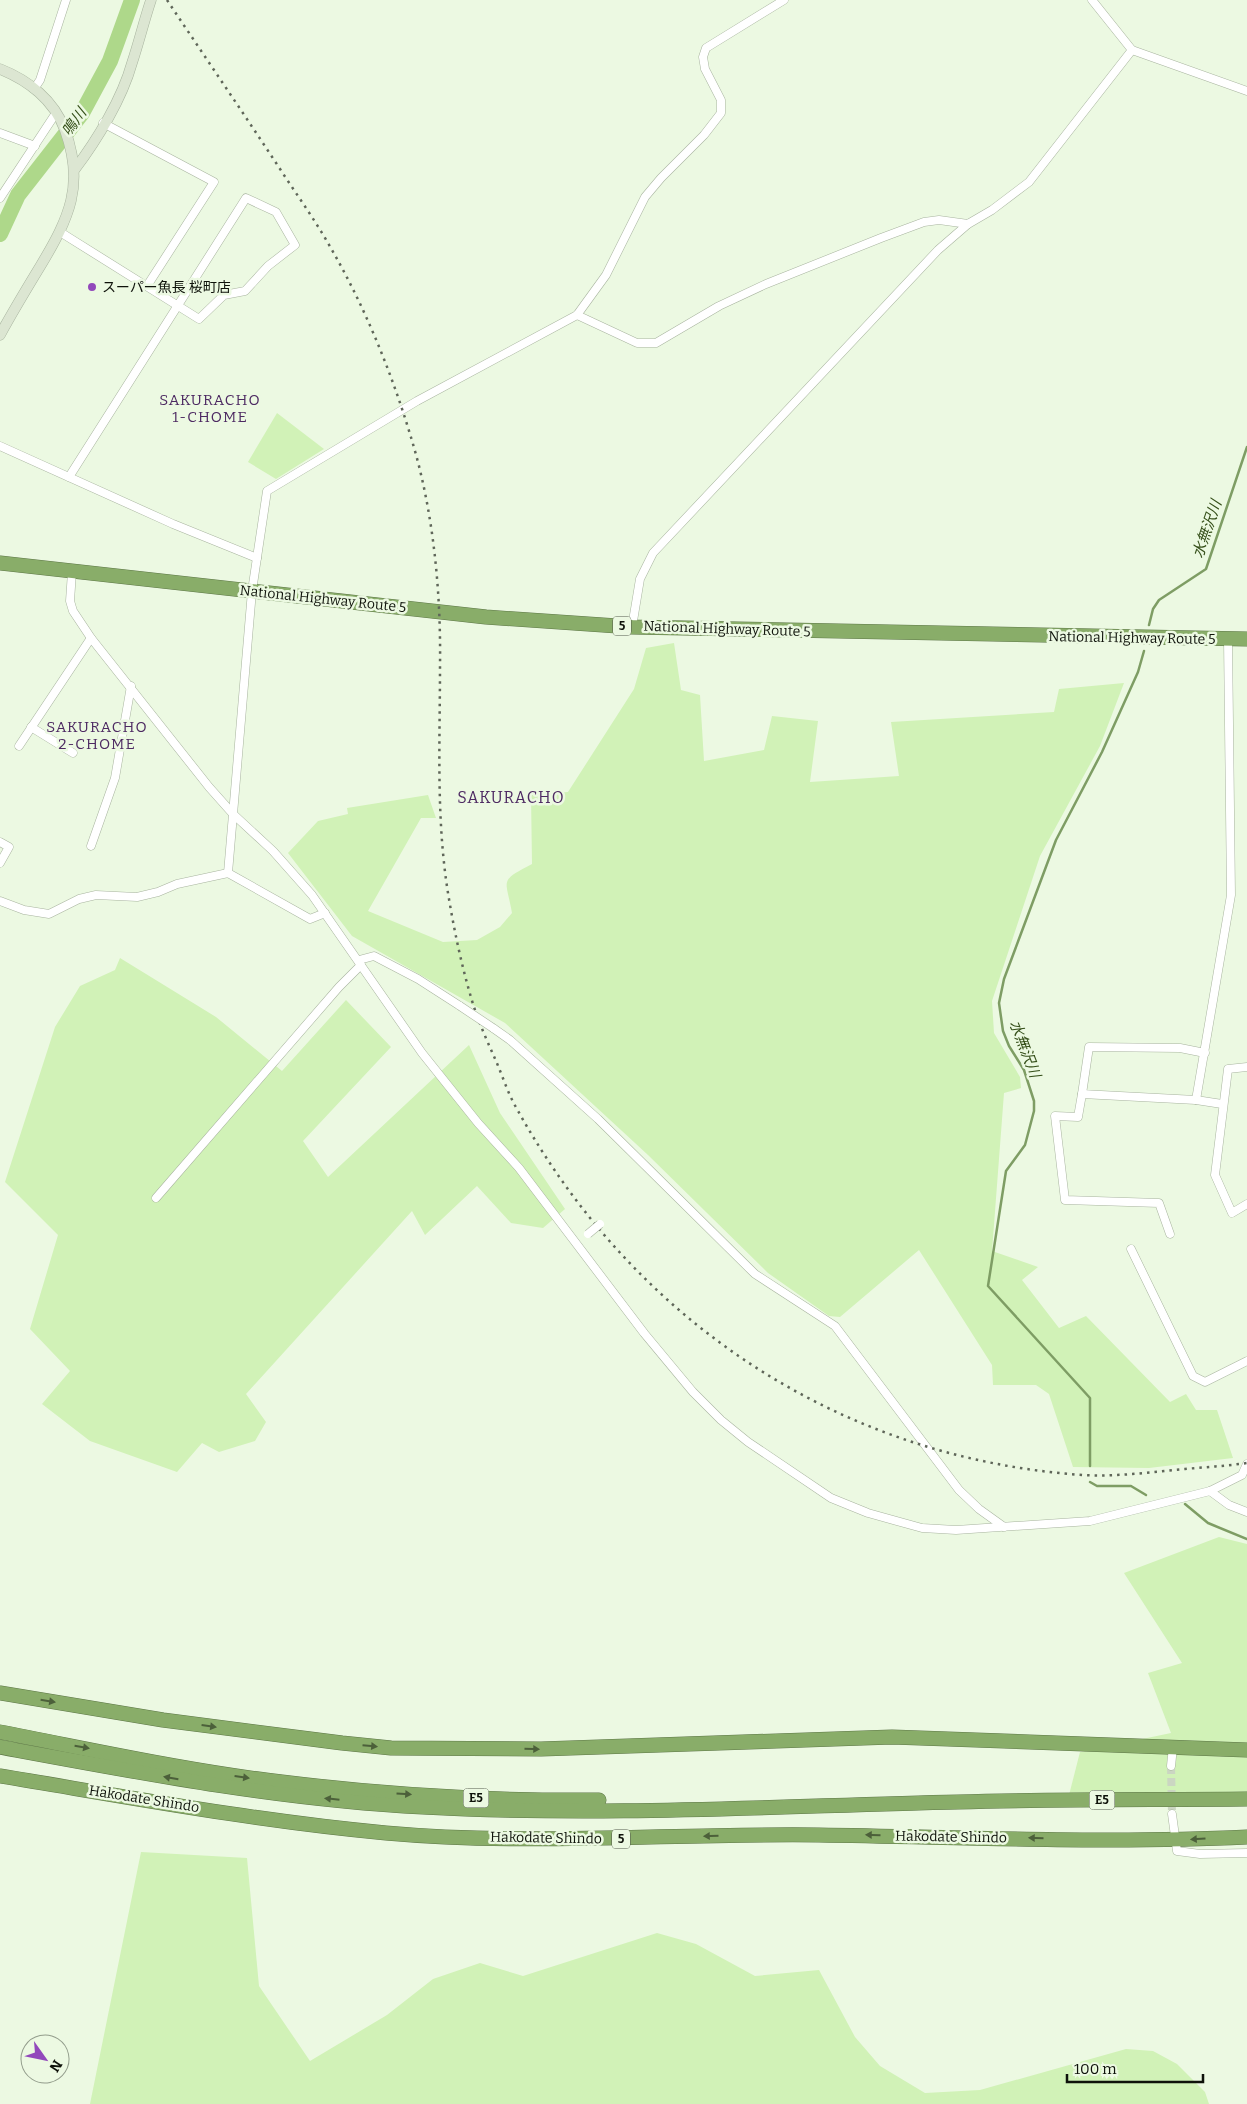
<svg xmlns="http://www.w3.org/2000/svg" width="1247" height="2104" font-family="Bitter,'Noto Sans JP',serif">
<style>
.green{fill:#d1f2b7}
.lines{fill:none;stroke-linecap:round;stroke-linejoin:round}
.stream{stroke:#7e9d64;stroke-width:2.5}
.river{stroke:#aed88a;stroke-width:16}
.street-tunnel{stroke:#cbd6c2;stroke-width:8;stroke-dasharray:8 4;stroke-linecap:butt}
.street-casing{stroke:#a8b49f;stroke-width:9}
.secondary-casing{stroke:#a8b49f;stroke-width:11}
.highway-casing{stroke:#5e7748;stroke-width:15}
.street{stroke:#fff;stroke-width:8}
.secondary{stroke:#dce6d2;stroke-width:10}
.highway{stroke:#89ad69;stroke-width:14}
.rail{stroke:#5f6659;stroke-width:2.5;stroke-dasharray:2.5 5;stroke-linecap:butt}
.street-bridge-casing{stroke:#a8b49f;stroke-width:9;stroke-linecap:butt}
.street-bridge{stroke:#fff;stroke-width:8}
.oneway{fill:#4c603a}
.poi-dot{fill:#9248bb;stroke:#ecf9e2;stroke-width:2}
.labels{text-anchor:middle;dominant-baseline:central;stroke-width:5;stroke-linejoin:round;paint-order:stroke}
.shield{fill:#ecf9e2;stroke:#51574b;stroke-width:1}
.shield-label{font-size:12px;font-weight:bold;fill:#0e120a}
.poi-label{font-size:14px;fill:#0e120a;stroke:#ecf9e2;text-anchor:start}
.street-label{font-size:14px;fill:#0e120a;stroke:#ecf9e2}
.water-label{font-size:15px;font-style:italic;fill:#36501a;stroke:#ecf9e2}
.neighbourhood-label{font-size:15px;letter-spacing:1px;fill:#4d2a62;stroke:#ecf9e2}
.quarter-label{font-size:16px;letter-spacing:1px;fill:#4d2a62;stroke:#ecf9e2}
</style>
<rect width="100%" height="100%" fill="#ecf9e2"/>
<g class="green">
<path d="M277 413 324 449 276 479 248 462Z"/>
<path d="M674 643 681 690 700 695 704 761 764 750 772 716 818 721 810 782 899 776 891 722 1054 712 1059 689 1124 683 1100 746 1040 856 992 1001 994 1033 1020 1077 1021 1088 1004 1093 992 1251 1038 1267 1022 1280 1059 1328 1086 1316 1170 1402 1186 1394 1196 1410H1217L1233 1458 1149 1468 1073 1467 1049 1394 1036 1385H993L992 1365 919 1250 840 1317 829 1316 768 1273 648 1155 505 1023 352 936 288 853 318 821 348 814 347 808 428 795 436 818H421L368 911 443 942 477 940 500 927 512 913C506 878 498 882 532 864L531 795 568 792 634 689 646 648Z"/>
<path d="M120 958 216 1017 282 1071 346 1000 391 1047 303 1141 328 1177 469 1045 500 1113 565 1209 543 1228 511 1223 477 1186 425 1235 412 1211 246 1394 266 1422 255 1441 219 1452 202 1443 177 1472 90 1441 42 1404 70 1371 30 1329 58 1235 5 1182 55 1027 80 986 115 970Z"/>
<path d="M1219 1537 1247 1544V1800L1067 1803 1080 1752 1171 1733 1148 1673 1182 1663 1124 1573Z"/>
<path d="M141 1852 247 1858 259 1986 310 2061 387 2015 433 1979 480 1963 523 1976 657 1933 696 1944 755 1976 819 1970 855 2037 880 2066 925 2093 980 2090 1126 2049 1153 2051 1177 2064 1205 2092 1209 2104H90Z"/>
</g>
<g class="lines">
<g class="stream">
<path d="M1149 625 1153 609 1159 600 1206 569 1247 447"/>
<path d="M1090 1466V1398L988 1286 1006 1171 1025 1145 1034 1111V1101L1024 1070 1009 1046 1003 1031 999 1003 1004 979 1056 840 1102 752 1138 672 1144 651"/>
<path d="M1090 1482 1097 1486H1131L1146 1495"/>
<path d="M1185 1504 1208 1523 1247 1539"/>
</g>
<path class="river" d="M0 234 18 195 82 113 110 61 132 0"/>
<path class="street-tunnel" d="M1171 1766 1172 1814"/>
<g class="street-casing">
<g id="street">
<path d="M1092 0 1132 50 1247 91"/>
<path d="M34 89 40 80 66 0"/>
<path d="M103 123 214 182 147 286"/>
<path d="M0 133 35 146"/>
<path d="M0 198 56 113"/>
<path d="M60 232 199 319 224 295 245 291 268 266 295 245 276 212 246 198 69 477"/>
<path d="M577 315 637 343H656L719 306 766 284 881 238 924 222 939 220 968 224 992 210 1029 182 1132 50"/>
<path d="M0 446 173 524 257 558"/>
<path d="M72 572 70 601 73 611 91 638 209 787 233 814 273 851 312 895 422 1053 478 1123 519 1168 644 1333 693 1392 721 1420 748 1442 831 1498 868 1513 922 1528 956 1530 1090 1521 1210 1491 1242 1475 1247 1464"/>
<path d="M632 627 640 579 653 553 938 250 968 224"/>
<path d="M31 727 73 753"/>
<path d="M19 746 91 638"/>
<path d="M0 842 9 847 0 863"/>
<path d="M91 846 115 778 131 686"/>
<path d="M228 873 252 591 267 491 417 401 577 315 606 275 645 197 661 178 704 135 721 113V100L705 69 703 57 706 48 784 0"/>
<path d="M0 901 24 910 49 914 79 899 96 895 137 897 158 892 177 884 228 873 310 919 325 913"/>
<path d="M359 960 374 956 418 979 460 1006"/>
<path d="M493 1028 510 1040 598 1119 755 1274 835 1326 959 1490 979 1509 1004 1527"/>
<path d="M1205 1053 1180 1048 1089 1047 1082 1094 1196 1100 1222 1104"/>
<path d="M1247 1067 1228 1069 1215 1175 1232 1213 1247 1204"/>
<path d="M1082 1094 1078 1117 1055 1116 1065 1200 1159 1203 1170 1234"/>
<path d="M1196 1100 1231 895 1228 639"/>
<path d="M156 1198 339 987 361 965"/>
<path d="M1131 1249 1193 1376 1205 1382 1247 1361"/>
<path d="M1210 1491 1229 1505 1247 1512"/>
<path d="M1171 1766 1173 1747"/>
<path d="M1172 1814 1177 1851 1200 1854 1247 1853"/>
</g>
</g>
<g class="secondary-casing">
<g id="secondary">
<path d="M0 69C28 80 54 100 65 130 85 185 69 218 41 265 27 288 13 311 0 335"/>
<path d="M75 169C97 140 122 99 132 63 139 42 144 21 151 0"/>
</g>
</g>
<g class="highway-casing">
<g id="highway">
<path d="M0 563 486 617 632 627 1247 639"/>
<path d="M0 1693 163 1720 342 1743 391 1748 541 1749 892 1737 1247 1750"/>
<path d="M0 1732C94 1750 188 1771 282 1782 387 1795 493 1801 599 1800"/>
<path d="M0 1747C140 1773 281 1800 423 1807 601 1817 780 1806 958 1802 1054 1799 1151 1800 1247 1799"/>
<path d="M0 1776C128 1797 256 1821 386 1833 530 1846 675 1833 819 1835 961 1837 1106 1844 1247 1837"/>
</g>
</g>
<use href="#street" class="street"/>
<use href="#secondary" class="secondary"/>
<use href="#highway" class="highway"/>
<path class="rail" d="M167 0C205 57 244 114 282 172 299 198 317 223 332 250 368 313 395 381 415 451 434 519 441 595 440 666 440 742 436 818 448 893 454 930 462 968 473 1004 479 1023 488 1043 496 1061 503 1077 508 1094 517 1109 634 1321 839 1458 1082 1475 1117 1477 1151 1472 1185 1469 1206 1467 1226 1466 1247 1463"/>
<g class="street-bridge-casing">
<g id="street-bridge">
<path d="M460 1006 493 1028"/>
<path d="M588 1234 600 1224"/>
</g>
</g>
<use href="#street-bridge" class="street-bridge"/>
</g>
<defs><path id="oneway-solid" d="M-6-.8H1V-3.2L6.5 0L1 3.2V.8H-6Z" transform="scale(1.25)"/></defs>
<g class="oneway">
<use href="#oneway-solid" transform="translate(48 1701) rotate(9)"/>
<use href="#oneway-solid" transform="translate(209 1726) rotate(8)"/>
<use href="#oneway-solid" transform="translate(370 1746) rotate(5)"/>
<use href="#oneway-solid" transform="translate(82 1747) rotate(10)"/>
<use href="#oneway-solid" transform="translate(532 1749) rotate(1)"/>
<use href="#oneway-solid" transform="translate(242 1777) rotate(8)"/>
<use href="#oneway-solid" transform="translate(171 1778) rotate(-170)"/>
<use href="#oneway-solid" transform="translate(404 1794) rotate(4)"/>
<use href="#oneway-solid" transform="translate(332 1799) rotate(-174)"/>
<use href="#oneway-solid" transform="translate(873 1835) rotate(-179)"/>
<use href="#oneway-solid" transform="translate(711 1836) rotate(178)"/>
<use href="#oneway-solid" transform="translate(1036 1838) rotate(-179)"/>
<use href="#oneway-solid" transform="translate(1198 1839) rotate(177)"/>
</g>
<circle class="poi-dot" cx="92" cy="287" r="5"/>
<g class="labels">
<g class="shield">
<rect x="613" y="616.5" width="18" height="19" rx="4"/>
<rect x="463.5" y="1788.5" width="25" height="19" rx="4"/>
<rect x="1089.5" y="1790.5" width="25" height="19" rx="4"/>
<rect x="612" y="1829.5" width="18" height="19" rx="4"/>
</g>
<g class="shield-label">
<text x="622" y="626">5</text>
<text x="476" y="1798">E5</text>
<text x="1102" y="1800">E5</text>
<text x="621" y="1839">5</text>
</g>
<g class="poi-label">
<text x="102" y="287">スーパー魚長 桜町店</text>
</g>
<g class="street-label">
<text transform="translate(323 599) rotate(6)">National Highway Route 5</text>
<text transform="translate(727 629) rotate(2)">National Highway Route 5</text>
<text transform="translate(1132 638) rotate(1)">National Highway Route 5</text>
<text transform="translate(144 1799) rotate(9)">Hakodate Shindo</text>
<text transform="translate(951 1837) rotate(1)">Hakodate Shindo</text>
<text transform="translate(546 1838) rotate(1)">Hakodate Shindo</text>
</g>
<g class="water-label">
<text transform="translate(74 122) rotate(-54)">鳴川</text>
<text transform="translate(1207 529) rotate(-71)">水無沢川</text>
<text transform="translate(1025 1049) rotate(69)">水無沢川</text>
</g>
<g class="neighbourhood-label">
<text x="210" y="400">SAKURACHO<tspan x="210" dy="17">1-CHOME</tspan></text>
<text x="97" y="727">SAKURACHO<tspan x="97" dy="17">2-CHOME</tspan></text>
</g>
<g class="quarter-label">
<text x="511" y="797">SAKURACHO</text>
</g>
</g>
<g transform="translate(45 2059) rotate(123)"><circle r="24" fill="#ecf9e2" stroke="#939d8c"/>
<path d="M0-4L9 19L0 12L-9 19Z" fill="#9248bb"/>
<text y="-8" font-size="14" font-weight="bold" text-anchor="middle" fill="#0e120a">N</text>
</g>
<path d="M1067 2074v8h136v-8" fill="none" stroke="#0e120a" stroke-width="2.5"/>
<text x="1074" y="2074" font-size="15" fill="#0e120a" stroke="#ecf9e2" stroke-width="4" paint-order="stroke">100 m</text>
</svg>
